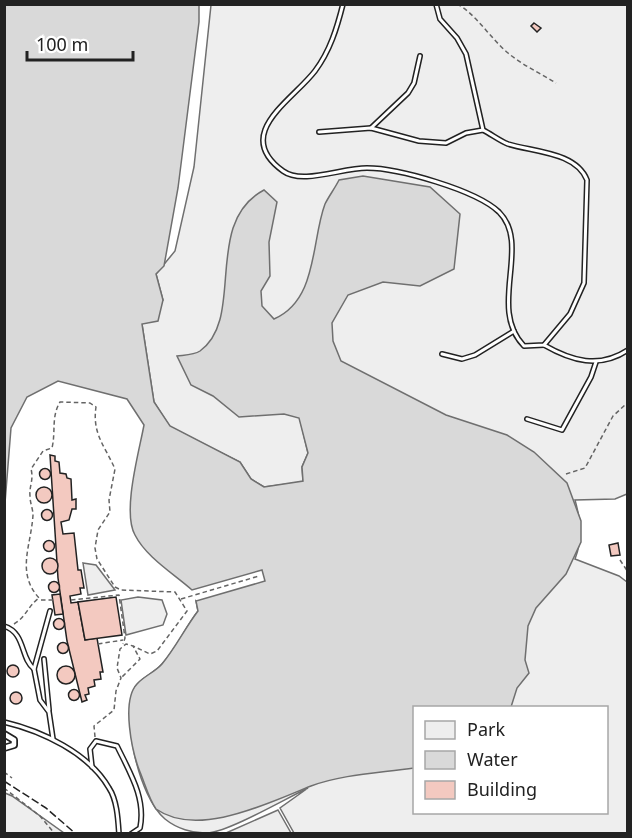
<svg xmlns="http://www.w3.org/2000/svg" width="632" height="838" font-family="'Noto Sans',sans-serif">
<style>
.green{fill:#eee;stroke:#6f6f6f;stroke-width:1.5}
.parking{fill:#ededed;stroke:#6f6f6f;stroke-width:1.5}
.water{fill:#d9d9d9;stroke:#6f6f6f;stroke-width:1.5}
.building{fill:#f3c9c0;stroke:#222;stroke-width:1.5}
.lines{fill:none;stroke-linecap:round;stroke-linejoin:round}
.service-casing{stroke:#222;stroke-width:6}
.pedestrian-casing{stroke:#222;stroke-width:8}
.path{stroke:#646464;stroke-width:1.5;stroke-dasharray:4.5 3;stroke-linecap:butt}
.service{stroke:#fff;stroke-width:3}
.pedestrian{stroke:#fff;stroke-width:4.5}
.fence{stroke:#222;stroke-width:1.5;stroke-dasharray:8 3;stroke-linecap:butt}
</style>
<rect width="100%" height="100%" fill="#fff"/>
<g class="green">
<path d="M211 5H627V494L615 499 575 500C581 522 583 538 575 559L619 576 627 582V833H294L280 808 308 788C285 799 230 831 208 833 193 834 176 828 165 819 139 797 121 719 135 687 139 679 152 674 159 667 175 652 184 629 198 611L196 601 414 751V812H606V708L495 707 300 419 308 453 302 467 303 482 264 487 251 479 240 462 170 427 154 402 142 324 163 300 156 274 175 251 194 167Z"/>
<path d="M83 563 96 565 115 590 88 595Z"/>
<path d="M138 597 162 600 167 614 163 625 126 635 121 600Z"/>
<path d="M5 793 12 796 64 833H5Z"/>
</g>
<path class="parking" d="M278 810 291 833H226Z"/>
<path class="water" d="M5 4 199 5V22L178 188 164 266 156 274 163 300 158 321 142 324 154 402 170 426 240 462 251 479 264 487 303 481 302 467 308 453 299 418 284 414 239 417 213 396 191 385 177 356C184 355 194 355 200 351 246 318 202 223 264 190L277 202 269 242 270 276 261 291 262 306 274 319C318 300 311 241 325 204 329 196 335 188 339 180L363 176 430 187 460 214 454 269 420 286 383 282 348 295 332 323 333 341 341 361 446 415 507 435 534 452 567 483 581 521V542L566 574 536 608 528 626 525 660 529 673 517 688 511 707 414 708V768C381 773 343 774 311 786 266 804 197 838 156 809 149 799 145 784 140 772 132 752 121 701 137 684 144 676 155 672 162 664 176 647 185 628 198 611L196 601 265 581 262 570 192 590C174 574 146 557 135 535 122 512 139 452 144 425L127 399 58 381 27 397 11 428 5 503Z"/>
<g class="building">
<path d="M534 23 541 28 537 32 531 26Z"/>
<path d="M50 455 55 456V461L59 462 60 473 66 474 67 478 71 479 72 500 76 499V509H72L69 520 61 522 63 534 74 533 78 570H81L84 588H80L81 594 70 596 71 603 78 602 85 640 97 638 103 672H100L101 679 94 680 95 686 88 688 89 694 85 695 87 700 82 702 67 641 58 578Z"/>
<circle cx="45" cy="474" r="5.5"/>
<circle cx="44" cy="495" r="8"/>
<circle cx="47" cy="515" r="5.5"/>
<circle cx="49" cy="546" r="5.5"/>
<path d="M618 543 620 555 611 556 609 545Z"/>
<circle cx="50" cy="566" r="8"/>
<circle cx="54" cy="587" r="5.5"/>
<path d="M60 594 63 614 55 615 52 595Z"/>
<path d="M116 597 122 635 85 640 78 602Z"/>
<circle cx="59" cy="624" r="5.5"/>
<circle cx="63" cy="648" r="5.5"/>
<circle cx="13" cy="671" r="6"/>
<circle cx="66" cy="675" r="9"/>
<circle cx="74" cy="695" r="5.5"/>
<circle cx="16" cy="698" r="6"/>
</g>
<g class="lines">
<g class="service-casing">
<g id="service">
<path d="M343 4C337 28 330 51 315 71 292 101 232 134 283 171 302 185 341 168 367 168 398 168 476 190 499 212 532 245 487 308 524 346L544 345 570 314 584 283 587 180C576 152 534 152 508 144 500 141 491 134 483 130L466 54 457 38 440 19 436 4"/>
<path d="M371 128 408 93 414 83 420 56"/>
<path d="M319 132 371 128 419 141 446 143 466 133 483 130"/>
<path d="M544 345C572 361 599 369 628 350"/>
<path d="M442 354 462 359 475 355 514 331"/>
<path d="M527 419 562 430 591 377 596 362"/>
<path d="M50 611 34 669 40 700 49 712 53 739"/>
<path d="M4 626C26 633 20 658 34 669"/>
<path d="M44 659 49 710"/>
<path d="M4 722C42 731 89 753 109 788 117 800 118 819 119 834"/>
<path d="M92 767 90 749 96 741 117 746C130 773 146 798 140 828L131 834"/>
</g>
</g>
<g class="pedestrian-casing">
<path id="pedestrian" d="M4 734 14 740V745L4 748"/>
</g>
<g class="path">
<path d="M457 4C474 12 491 39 508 53 522 65 540 73 556 83"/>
<path d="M566 474 585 468 613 416 625 405"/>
<path d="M620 560 628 572"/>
<path d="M181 599 259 576"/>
<path d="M53 600H41C15 574 31 547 33 515 33 509 30 503 30 496 29 486 34 480 31 469L43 451 52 448C56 431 51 417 60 402L90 403 96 407C92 434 105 446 115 469L109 500 110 512 98 530 95 548 97 559 115 587 121 590 175 592 187 611 157 651 150 654 133 646"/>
<path d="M71 600 119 595 125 638 123 644"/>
<path d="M14 624C26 617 28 606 39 598"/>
<path d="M98 644 123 640"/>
<path d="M95 737 94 726 114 710 116 691 121 678 117 668 120 649 126 644 133 646 140 659 121 678"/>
<path d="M4 772 12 778"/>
<path d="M4 788 40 816 55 834"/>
</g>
<use href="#service" class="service"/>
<use href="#pedestrian" class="pedestrian"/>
<path class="fence" d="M4 781 46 808 76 834"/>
</g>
<rect width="632" height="838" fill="none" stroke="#222222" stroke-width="12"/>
<rect x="413" y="706" width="195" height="108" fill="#ffffff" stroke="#a7a7a7" stroke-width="1.5"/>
<rect x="425" y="721" width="30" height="18" fill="#eeeeee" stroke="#a7a7a7" stroke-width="1.5"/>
<text x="467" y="736" font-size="18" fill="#222222">Park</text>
<rect x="425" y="751" width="30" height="18" fill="#d9d9d9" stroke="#a7a7a7" stroke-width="1.5"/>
<text x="467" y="766" font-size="18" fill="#222222">Water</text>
<rect x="425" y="781" width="30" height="18" fill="#f3c9c0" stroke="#a7a7a7" stroke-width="1.5"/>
<text x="467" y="796" font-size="18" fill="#222222">Building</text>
<path d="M27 51v9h106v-9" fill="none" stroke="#222222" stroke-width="3"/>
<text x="36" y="51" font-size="18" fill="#222222" stroke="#ffffff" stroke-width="4.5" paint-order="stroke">100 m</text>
</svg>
